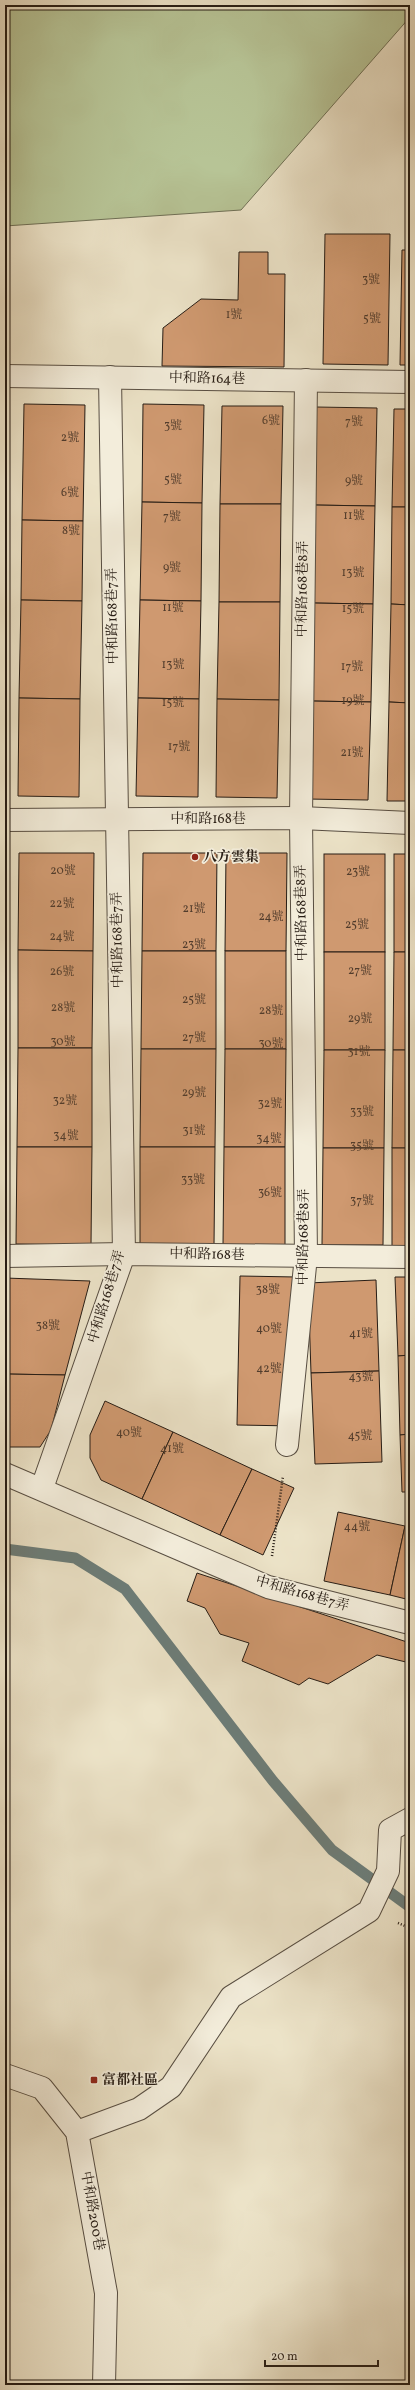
<svg xmlns="http://www.w3.org/2000/svg" width="415" height="2390" font-family="Vollkorn,'Noto Serif TC',serif">
<style>
.green{fill:#b7c496;stroke:#6f7056}
.lines{fill:none;stroke-linecap:round;stroke-linejoin:round}
.stream{stroke:#6c7d79;stroke-width:11}
.building{fill:#cf9970;stroke:#271d15}
.minor-casing{stroke:#584e42;stroke-width:24}
.path{stroke:#271d15;stroke-width:2.5;stroke-dasharray:1 2;stroke-linecap:butt}
.minor{stroke:#f3eddb;stroke-width:22}
.poi-dot{fill:#8f2418;stroke:#f3eddb;stroke-width:1.5}
.labels{text-anchor:middle;dominant-baseline:central;stroke-width:3.5;stroke-linejoin:round;paint-order:stroke}
.number-label{font-size:12px;fill:#513c2c}
.street-label{font-size:14px;fill:#271d15;stroke:#f3eddb}
.poi-label{font-size:14px;font-weight:bold;fill:#271d15;stroke:#f3eddb;text-anchor:start}
</style>
<rect width="100%" height="100%" fill="#ece3c8"/>
<filter id="stains"><feTurbulence type="fractalNoise" baseFrequency=".005" numOctaves="4"/><feColorMatrix values="0 0 0 0 .2 0 0 0 0 .09 0 0 0 0 .02 0 0 0 .5 -.17"/></filter>
<radialGradient id="worn" r=".72"><stop offset=".6" stop-color="#630" stop-opacity="0"/><stop offset="1" stop-color="#630" stop-opacity=".3"/></radialGradient>
<path class="green" d="M5 5H410V17L241 210 5 226Z"/>
<g class="lines">
<path class="stream" d="M5 1549 75 1558 125 1589 273 1781 332 1850 410 1907"/>
</g>
<g class="building">
<path d="M325 234H390L388 365 323 364Z"/>
<path d="M402 250H410V365H400Z"/>
<path d="M239 252H268V274H285L284 367 162 366 163 328 201 299 238 300Z"/>
<path d="M24 404 85 405 83 521 22 520Z"/>
<path d="M143 404 204 405 202 503 142 502Z"/>
<path d="M222 406H283L281 504H220Z"/>
<path d="M316 407 377 408 375 506 313 505Z"/>
<path d="M394 409H410V507H392Z"/>
<path d="M142 502 202 503 201 601 140 600Z"/>
<path d="M220 504H281L280 602H219Z"/>
<path d="M313 505 375 506 373 604 312 603Z"/>
<path d="M392 507H410V605L391 604Z"/>
<path d="M22 520 83 521 82 601 21 600Z"/>
<path d="M21 600 82 601 80 699 19 698Z"/>
<path d="M140 600 201 601 199 699 138 698Z"/>
<path d="M219 602H280L279 700 217 699Z"/>
<path d="M312 603 373 604 371 702 310 701Z"/>
<path d="M391 604 410 605V703L389 702Z"/>
<path d="M19 698 80 699 79 797 18 796Z"/>
<path d="M138 698 199 699 198 797 136 796Z"/>
<path d="M217 699 279 700 277 798 216 797Z"/>
<path d="M310 701 371 702 368 800 307 799Z"/>
<path d="M389 702 410 703V801H387Z"/>
<path d="M19 853H94L93 951 18 950Z"/>
<path d="M143 853H217L216 951H142Z"/>
<path d="M226 853H287L286 951H225Z"/>
<rect x="324" y="854" width="61" height="98"/>
<rect x="394" y="854" width="16" height="98"/>
<path d="M18 950 93 951 92 1048H18Z"/>
<path d="M142 951H216V1049H141Z"/>
<rect x="225" y="951" width="61" height="98"/>
<rect x="324" y="952" width="61" height="98"/>
<path d="M394 952H410V1050H393Z"/>
<path d="M18 1048H92V1147H17Z"/>
<path d="M141 1049H216L215 1147H140Z"/>
<path d="M225 1049H286L285 1147H224Z"/>
<path d="M324 1050H385L384 1148H323Z"/>
<path d="M393 1050H410V1148H392Z"/>
<path d="M17 1147H92L91 1245 16 1244Z"/>
<path d="M140 1147H215L214 1245H140Z"/>
<path d="M224 1147H285V1245H223Z"/>
<path d="M323 1148H384L383 1245H322Z"/>
<rect x="392" y="1148" width="18" height="98"/>
<path d="M240 1276 296 1277 294 1426 237 1425Z"/>
<path d="M395 1277H410V1355L398 1356Z"/>
<path d="M5 1278 90 1281 65 1375 5 1374Z"/>
<path d="M376 1280 379 1371 311 1373 308 1283Z"/>
<path d="M410 1355V1434L400 1435 398 1356Z"/>
<path d="M379 1371 382 1462 315 1464 311 1373Z"/>
<path d="M5 1374 65 1375 51 1430 40 1447H5Z"/>
<path d="M105 1401 173 1432 142 1499 101 1480 90 1458V1435Z"/>
<path d="M173 1432 252 1469 220 1535 142 1499Z"/>
<path d="M410 1434V1492H402L400 1435Z"/>
<path d="M252 1469 294 1488 263 1555 220 1535Z"/>
<path d="M338 1512 405 1526 390 1595 324 1581Z"/>
<path d="M405 1526 410 1527V1600L390 1595Z"/>
<path d="M197 1573 410 1643V1663L377 1655 328 1684 309 1678 299 1685 242 1661 249 1643 220 1634 205 1608 187 1601Z"/>
</g>
<g class="lines">
<g class="minor-casing">
<g id="minor">
<path d="M5 376 410 382"/>
<path d="M5 820 301 818 410 823"/>
<path d="M5 1256 124 1254 410 1257"/>
<path d="M287 1445 306 1256 301 818 306 380"/>
<path d="M5 1474 268 1587 410 1623"/>
<path d="M42 1488 124 1254 110 377"/>
<path d="M5 2075 42 2088 77 2132 106 2293 104 2385"/>
<path d="M77 2132 139 2109 171 2087 231 1997 369 1911 388 1871 390 1830 410 1819"/>
</g>
</g>
<g class="path">
<path d="M272 1556 283 1476"/>
<path d="M398 1923 410 1928"/>
</g>
<use href="#minor" class="minor"/>
</g>
<g class="poi-dot">
<circle cx="195" cy="857" r="4"/>
<rect x="90" y="2076" width="8" height="8" rx="2"/>
</g>
<g class="labels">
<g class="number-label">
<text x="371" y="280">3號</text>
<text x="234" y="315">1號</text>
<text x="372" y="319">5號</text>
<text x="271" y="421">6號</text>
<text x="354" y="422">7號</text>
<text x="173" y="426">3號</text>
<text x="70" y="438">2號</text>
<text x="173" y="480">5號</text>
<text x="354" y="481">9號</text>
<text x="70" y="493">6號</text>
<text x="354" y="516">11號</text>
<text x="172" y="517">7號</text>
<text x="71" y="531">8號</text>
<text x="172" y="568">9號</text>
<text x="353" y="573">13號</text>
<text x="173" y="608">11號</text>
<text x="353" y="609">15號</text>
<text x="173" y="665">13號</text>
<text x="352" y="667">17號</text>
<text x="353" y="701">19號</text>
<text x="173" y="703">15號</text>
<text x="179" y="747">17號</text>
<text x="352" y="753">21號</text>
<text x="63" y="871">20號</text>
<text x="358" y="872">23號</text>
<text x="62" y="904">22號</text>
<text x="194" y="909">21號</text>
<text x="271" y="917">24號</text>
<text x="357" y="925">25號</text>
<text x="62" y="937">24號</text>
<text x="194" y="945">23號</text>
<text x="360" y="971">27號</text>
<text x="62" y="972">26號</text>
<text x="194" y="1000">25號</text>
<text x="63" y="1008">28號</text>
<text x="271" y="1011">28號</text>
<text x="360" y="1019">29號</text>
<text x="194" y="1038">27號</text>
<text x="63" y="1042">30號</text>
<text x="271" y="1044">30號</text>
<text x="359" y="1052">31號</text>
<text x="194" y="1093">29號</text>
<text x="65" y="1101">32號</text>
<text x="270" y="1104">32號</text>
<text x="362" y="1112">33號</text>
<text x="194" y="1131">31號</text>
<text x="66" y="1136">34號</text>
<text x="269" y="1139">34號</text>
<text x="362" y="1146">35號</text>
<text x="193" y="1180">33號</text>
<text x="270" y="1193">36號</text>
<text x="362" y="1201">37號</text>
<text x="268" y="1290">38號</text>
<text x="48" y="1326">38號</text>
<text x="269" y="1329">40號</text>
<text x="361" y="1334">41號</text>
<text x="269" y="1369">42號</text>
<text x="361" y="1377">43號</text>
<text x="129" y="1433">40號</text>
<text x="360" y="1436">45號</text>
<text x="172" y="1449">41號</text>
<text x="357" y="1527">44號</text>
</g>
<g class="street-label">
<text transform="translate(207 379) rotate(1)">中和路164巷</text>
<text transform="translate(303 589) rotate(-89)">中和路168巷8弄</text>
<text transform="translate(113 616) rotate(-91)">中和路168巷7弄</text>
<text x="208" y="819">中和路168巷</text>
<text transform="translate(302 913) rotate(-91)">中和路168巷8弄</text>
<text transform="translate(118 940) rotate(-91)">中和路168巷7弄</text>
<text transform="translate(304 1237) rotate(-89)">中和路168巷8弄</text>
<text transform="translate(207 1255) rotate(1)">中和路168巷</text>
<text transform="translate(107 1297) rotate(-73)">中和路168巷7弄</text>
<text transform="translate(302 1594) rotate(16)">中和路168巷7弄</text>
<text transform="translate(92 2211) rotate(80)">中和路200巷</text>
</g>
<g class="poi-label">
<text x="203" y="857">八方雲集</text>
<text x="102" y="2080">富都社區</text>
</g>
</g>
<rect width="415" height="2390" fill="none" stroke="#ece3c8" stroke-width="20"/>
<rect x="6" y="6" width="403" height="2378" fill="none" stroke="#271d15" stroke-width="2"/>
<rect x="10" y="10" width="395" height="2370" fill="none" stroke="#271d15"/>
<path d="M265 2360v6h113v-6" fill="none" stroke="#271d15" stroke-width="2"/>
<text x="271" y="2360" font-size="12" fill="#271d15" stroke="#f3eddb" stroke-width="3" paint-order="stroke">20 m</text>
<rect width="100%" height="100%" filter="url(#stains)"/>
<rect width="100%" height="100%" fill="url(#worn)"/>
</svg>
